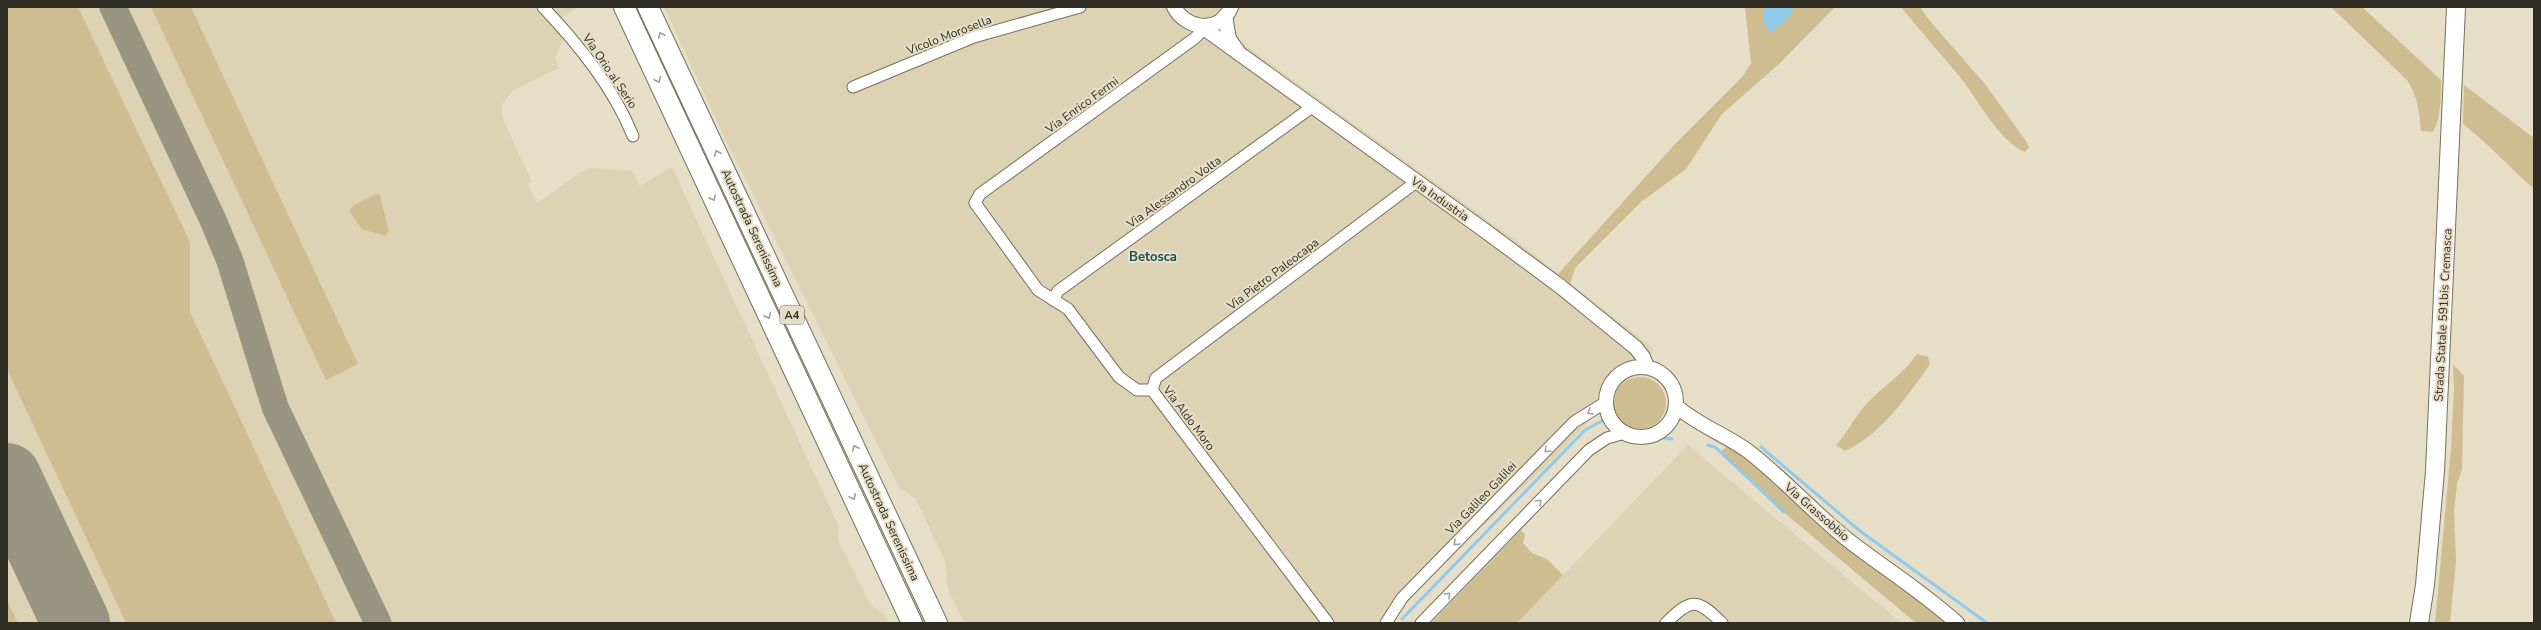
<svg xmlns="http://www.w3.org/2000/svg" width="2541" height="630" font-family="'Nunito Sans',sans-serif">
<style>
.built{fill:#ded2b4}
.green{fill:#cebd91}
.water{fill:#91cbeb}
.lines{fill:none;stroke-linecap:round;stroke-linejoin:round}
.stream{stroke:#91cbeb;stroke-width:3}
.taxiway{stroke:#9a9483;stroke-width:27}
.runway{stroke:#9a9483;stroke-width:68}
.minor-casing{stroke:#766f5a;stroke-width:13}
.tertiary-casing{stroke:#766f5a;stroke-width:16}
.trunk-casing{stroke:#766f5a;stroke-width:20}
.motorway-casing{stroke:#766f5a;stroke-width:22}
.minor{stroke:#fff;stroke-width:11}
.tertiary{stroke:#fff;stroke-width:14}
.trunk{stroke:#fff;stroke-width:18}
.motorway{stroke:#fff;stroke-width:20}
.oneway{stroke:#a1a09c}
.labels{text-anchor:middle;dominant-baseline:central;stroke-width:4;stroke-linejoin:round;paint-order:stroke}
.shield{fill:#e7dec7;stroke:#666154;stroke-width:1}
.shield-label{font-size:11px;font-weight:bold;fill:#2f2c23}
.street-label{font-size:12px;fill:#2f2c23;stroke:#e7dec7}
.neighbourhood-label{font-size:13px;font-weight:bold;fill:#124f56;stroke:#e7dec7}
</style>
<rect width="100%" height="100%" fill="#e7dec7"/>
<g class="built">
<path d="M7 7H578L552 25 563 39 555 58 559 68 512 91 502 105V117L532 182 528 184 537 203 579 173 592 168 632 171 640 186 672 167 838 525 839 542 871 606 886 616 889 623H7Z"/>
<path d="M664 7H1240L1234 22 1239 41 1518 242 1654 349 1643 364 1556 456 1381 623H964L948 589 945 561 916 499 899 487 722 132Z"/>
<path d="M1688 445 1901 623H1517Z"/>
</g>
<g class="green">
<path d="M7 7H78L190 242V312L336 623H126L7 369Z"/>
<path d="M151 7H191L358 364 326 380Z"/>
<path d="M1745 7H1835L1779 64 1722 114 1686 169 1641 202 1575 268 1570 284 1558 274 1676 143 1743 76 1751 63Z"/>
<path d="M1901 7H1920L1929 20 1985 84 2026 141 2029 148 2025 152C2000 142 1977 99 1961 78 1941 54 1920 31 1901 7Z"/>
<path d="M2331 7H2362L2441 80C2441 96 2441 118 2433 132L2421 131C2419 111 2418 97 2407 80Z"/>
<path d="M2464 85 2534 138V189C2510 168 2489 144 2463 124Z"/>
<path d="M376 194 380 195 389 232 385 236 362 229 349 211 354 205Z"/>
<path d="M1917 354 1928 357 1930 364C1908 395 1881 435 1845 451L1836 445C1847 434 1853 419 1864 407 1881 387 1901 377 1917 354Z"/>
<path d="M2453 364 2464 376 2462 469 2457 484 2454 512 2456 561 2450 623H2435L2451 449 2454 389Z"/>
<circle cx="1640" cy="403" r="26"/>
<path d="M1729 445 1758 465 1953 623H1916L1781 510 1720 452Z"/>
<path d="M1521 530 1525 535 1523 543 1532 553 1547 559 1563 575 1517 623H1431Z"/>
<path d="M7 600 18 623H7Z"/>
</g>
<path class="water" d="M1765 7H1795L1786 20 1770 33 1763 20Z"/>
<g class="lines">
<g class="stream">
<path d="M1663 438 1672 439"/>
<path d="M1708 445 1715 447 1784 512"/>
<path d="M1761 447 1860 531 1987 623"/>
<path d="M1402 619 1585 430 1602 421"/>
</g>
<path class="taxiway" d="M113 7 213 220 230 261 275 407 378 623"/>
<path class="runway" d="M7 477 76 623"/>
<g class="minor-casing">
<g id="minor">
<path d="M543 7C579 45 613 87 633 136"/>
<path d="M853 87 974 37 1080 7"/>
<path d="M1053 300 1058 291 1312 107"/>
<path d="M1152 390H1137L1119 377 1068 309 1038 290 975 203 980 194 1195 38 1199 34 1201 26"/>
<path d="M1152 390 1156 378 1416 182"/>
<path d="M1152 390 1328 623"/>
<path d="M1386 623 1402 598 1574 422 1606 402"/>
<path d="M1421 623 1589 450 1607 438 1625 433"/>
<path d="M1666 623C1691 598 1697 598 1722 623"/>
</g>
</g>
<g class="tertiary-casing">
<g id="tertiary">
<path d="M1174 7C1186 30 1220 34 1231 7"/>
<path d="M1225 16 1229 39 1237 50"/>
<path d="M1201 26 1484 230 1561 287 1636 348 1643 357 1647 367"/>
<circle cx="1641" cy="402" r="35"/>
<path d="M1676 406C1698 425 1724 434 1748 451 1783 478 1813 512 1848 540 1884 568 1923 592 1957 623"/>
</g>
</g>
<g class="trunk-casing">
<path id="trunk" d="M2419 623 2425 585 2435 471 2456 7"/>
</g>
<g class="motorway-casing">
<g id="motorway">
<path d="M624 7 912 623"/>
<path d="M648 7 937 623"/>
</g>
</g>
<use href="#minor" class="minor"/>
<use href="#tertiary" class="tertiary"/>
<use href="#trunk" class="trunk"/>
<use href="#motorway" class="motorway"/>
</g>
<defs><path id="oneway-chevron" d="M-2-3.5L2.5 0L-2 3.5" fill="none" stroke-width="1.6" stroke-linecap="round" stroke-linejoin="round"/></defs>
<g class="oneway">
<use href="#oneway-chevron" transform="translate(661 35) rotate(-115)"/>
<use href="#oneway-chevron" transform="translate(658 80) rotate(65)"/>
<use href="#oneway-chevron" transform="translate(717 153) rotate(-115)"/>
<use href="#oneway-chevron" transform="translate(713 198) rotate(65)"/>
<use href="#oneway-chevron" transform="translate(768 316) rotate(65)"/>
<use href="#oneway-chevron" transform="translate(1590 412) rotate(149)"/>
<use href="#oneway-chevron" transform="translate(855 448) rotate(-115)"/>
<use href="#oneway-chevron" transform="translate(1547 450) rotate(134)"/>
<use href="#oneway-chevron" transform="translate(853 497) rotate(65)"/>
<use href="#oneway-chevron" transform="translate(1539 502) rotate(-46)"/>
<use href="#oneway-chevron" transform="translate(1456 543) rotate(134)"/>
<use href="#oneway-chevron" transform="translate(1448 595) rotate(-46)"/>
</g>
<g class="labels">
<rect class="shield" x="780" y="306" width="24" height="18" rx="3"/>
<g class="shield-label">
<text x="792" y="315">A4</text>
</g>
<g class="street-label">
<text transform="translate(949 35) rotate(-21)">Vicolo Morosella</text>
<text transform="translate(610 71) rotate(56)">Via Orio al Serio</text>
<text transform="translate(1082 105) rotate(-36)">Via Enrico Fermi</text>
<text transform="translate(1174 192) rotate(-36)">Via Alessandro Volta</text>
<text transform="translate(1440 199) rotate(35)">Via Industria</text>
<text transform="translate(752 228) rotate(65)">Autostrada Serenissima</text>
<text transform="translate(1273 274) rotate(-37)">Via Pietro Paleocapa</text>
<text transform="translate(2443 315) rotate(-87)">Strada Statale 591bis Cremasca</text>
<text transform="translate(1189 418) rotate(53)">Via Aldo Moro</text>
<text transform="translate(1481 498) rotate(-46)">Via Galileo Galilei</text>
<text transform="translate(1817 512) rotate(41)">Via Grassobbio</text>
<text transform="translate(889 522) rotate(65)">Autostrada Serenissima</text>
</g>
<g class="neighbourhood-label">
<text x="1153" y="257">Betosca</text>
</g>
</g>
<rect width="2541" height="630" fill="none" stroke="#2f2c23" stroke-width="16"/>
</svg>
